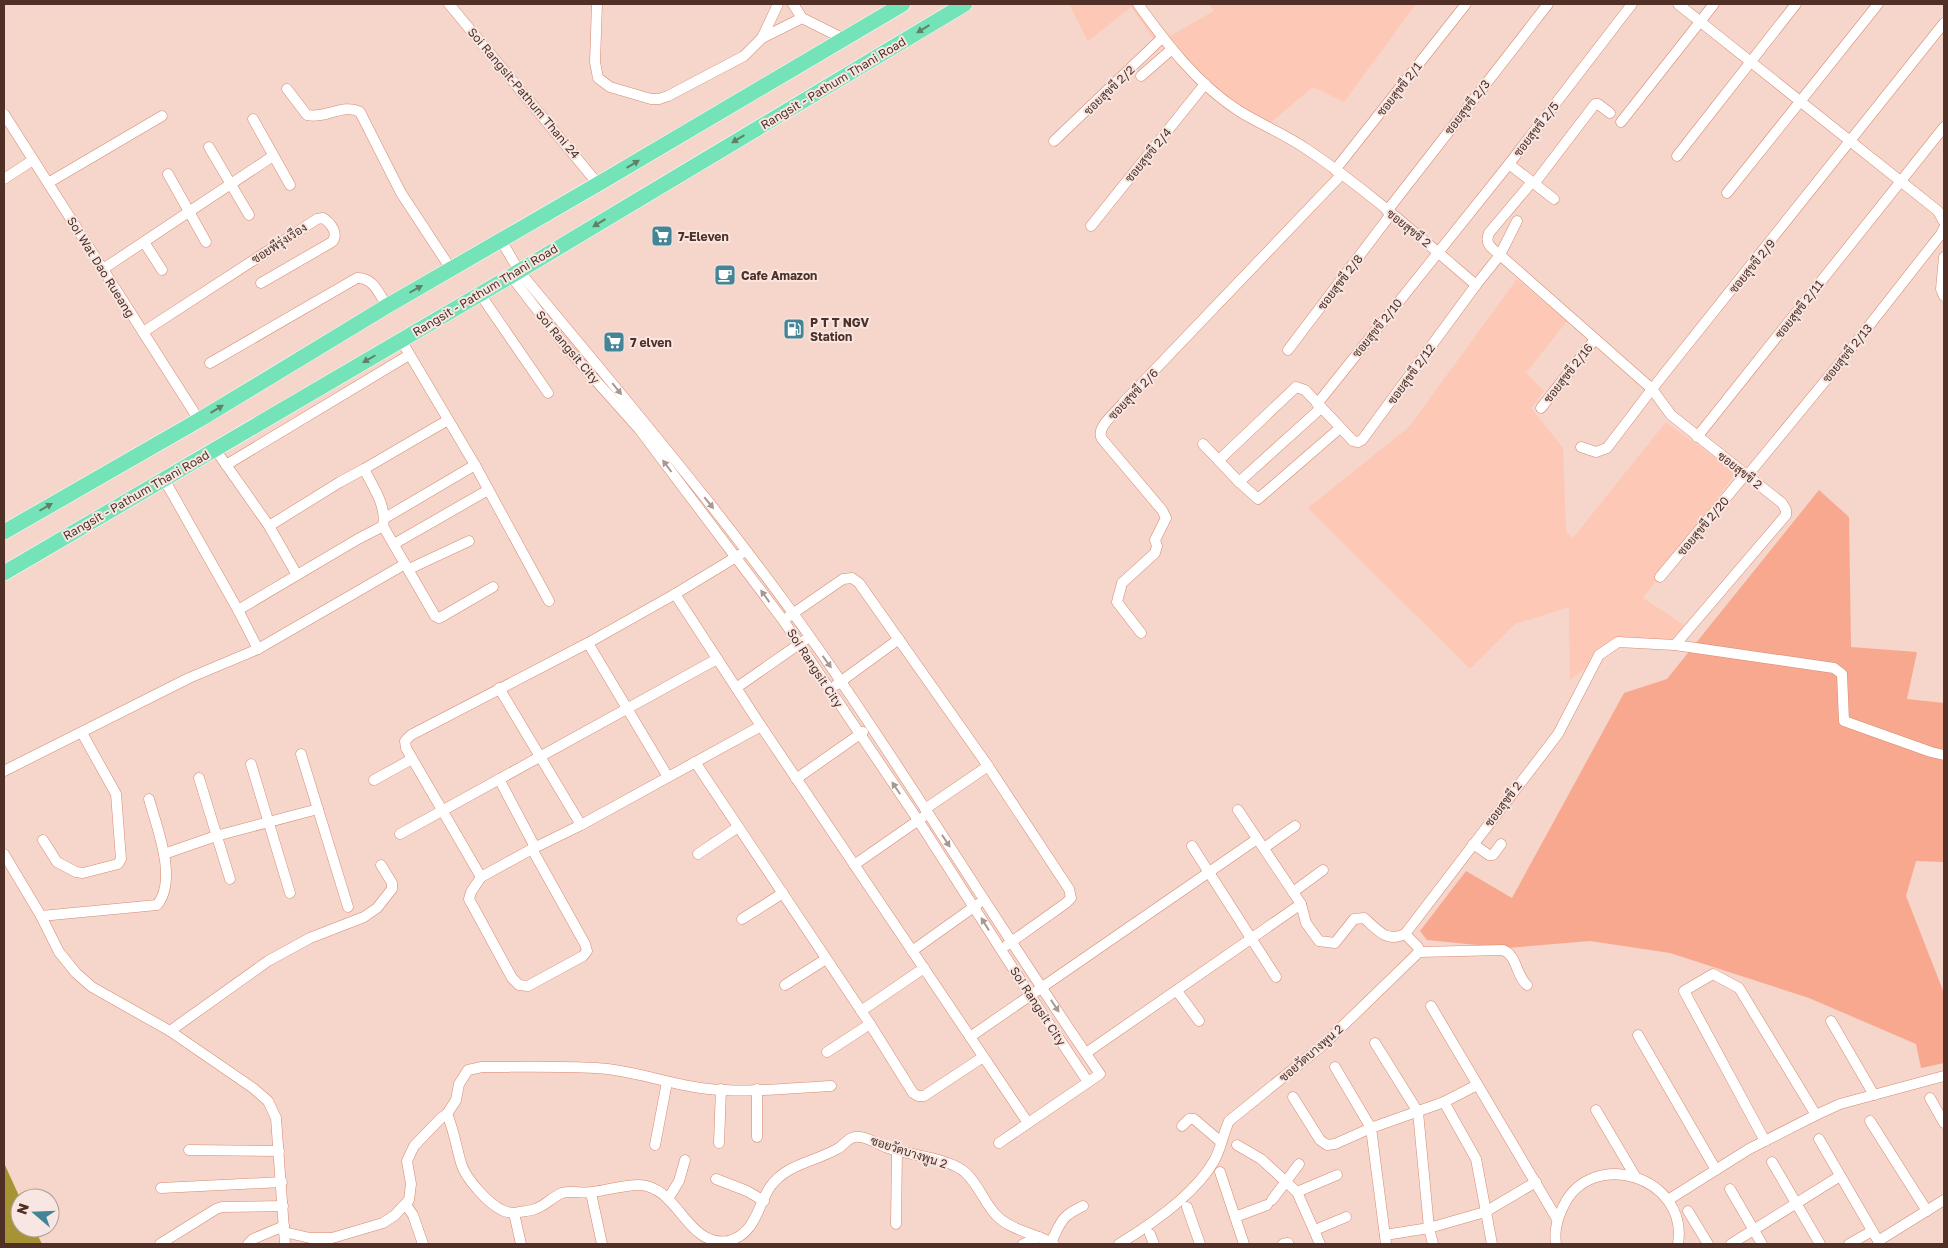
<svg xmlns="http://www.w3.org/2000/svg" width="1948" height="1248" font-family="'Golos Text',Sarabun,sans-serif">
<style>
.built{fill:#fec8b6}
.green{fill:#f7a88f}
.water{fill:#a69434}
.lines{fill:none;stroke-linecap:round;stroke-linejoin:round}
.street-casing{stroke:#d68a71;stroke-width:11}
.primary-casing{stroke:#fff;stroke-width:16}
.street{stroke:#fff;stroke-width:10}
.primary{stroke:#74e3b7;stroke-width:15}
.oneway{fill:#608167}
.oneway2{fill:#a89892}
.labels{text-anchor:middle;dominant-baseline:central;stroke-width:4;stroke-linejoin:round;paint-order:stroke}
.street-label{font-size:12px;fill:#503026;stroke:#f7e6e1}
.poi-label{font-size:12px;font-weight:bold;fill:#503026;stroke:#f7e6e1;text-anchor:start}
</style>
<rect width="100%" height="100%" fill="#f6d5ca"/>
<g class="built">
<path d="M1069 4H1142L1170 36 1214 11 1209 4H1416L1344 102 1313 87 1266 126 1228 107 1152 37 1131 7 1088 41Z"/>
<path d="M1517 279 1567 321 1526 373 1544 391 1531 408 1563 448 1566 532 1573 538 1666 422 1736 473 1643 598 1684 625 1674 640 1622 637 1592 654 1587 667 1570 680 1569 607 1515 624 1470 669 1308 508 1409 427Z"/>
</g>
<path class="green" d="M1819 490 1849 517 1851 647 1917 652 1907 699 1944 703V862L1916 861 1906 896 1944 993V1063L1921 1068 1916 1044 1809 998 1670 953 1590 941 1507 948 1427 940 1420 931 1466 871 1512 898 1624 693 1667 679Z"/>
<path class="water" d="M4 1163 20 1198V1228H34L42 1244H4Z"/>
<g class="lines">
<g class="street-casing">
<g id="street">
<path d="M449 4 598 184"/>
<path d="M597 4 595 62 598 78 610 87 651 99H659L668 96 744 56 762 38 802 18 844 39"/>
<path d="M793 4 802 18"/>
<path d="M1138 4C1166 43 1197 84 1239 111 1260 124 1284 134 1305 148 1365 188 1421 238 1476 285L1500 255 1652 389 1671 415 1782 503 1786 510V515L1675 645 1618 642 1599 655 1558 734 1405 934C1386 943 1378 930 1364 918L1354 919 1335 943 1319 941 1306 923 1301 904 1238 810"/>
<path d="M1678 4 1938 211 1944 222"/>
<path d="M762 38 778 4"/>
<path d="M1141 76 1172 49"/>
<path d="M287 89 307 115C326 119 343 103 360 112L401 193 451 269"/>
<path d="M4 114 199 420"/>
<path d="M253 119 290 185"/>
<path d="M1621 122 1714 4"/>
<path d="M1054 141 1162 38"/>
<path d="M209 147 249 215"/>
<path d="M1677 156 1796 4"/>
<path d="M1509 164 1554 199"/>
<path d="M1335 170 1466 4"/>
<path d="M168 174 206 242"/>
<path d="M4 179 33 160"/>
<path d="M48 183 162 116"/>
<path d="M1534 184 1595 104H1598L1610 113"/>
<path d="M1727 193 1878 4"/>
<path d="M1387 211 1548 4"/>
<path d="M1517 221 1500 255C1492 248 1484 244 1489 233L1532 182"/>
<path d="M1091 226 1205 84"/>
<path d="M501 240 519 271C630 405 744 538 842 683 930 812 1011 946 1100 1074L999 1143"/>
<path d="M144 242 162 270"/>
<path d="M1944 257 1941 289 1944 296"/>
<path d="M103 269 273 156"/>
<path d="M511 276 565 346 639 429 783 620 918 820 1030 995 1088 1082"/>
<path d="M480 294 548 393"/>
<path d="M143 332 317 219 323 218C331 223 339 234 332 242L261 283"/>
<path d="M401 340 475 465 549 601"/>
<path d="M1288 350 1391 214"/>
<path d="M210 363 357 278C373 277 379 294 387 306"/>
<path d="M1317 404 1509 164 1632 4"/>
<path d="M1541 408 1595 339"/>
<path d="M1697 437 1944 127"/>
<path d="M1203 444 1239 482 1258 499 1340 428"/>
<path d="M1581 447 1596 452 1607 448 1652 389 1944 23"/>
<path d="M215 449 269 526 340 482 364 469C373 487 387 506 383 526L358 539 238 610"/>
<path d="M1219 460 1296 387 1305 390 1353 441 1358 442 1362 440 1476 285"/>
<path d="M226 465 409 355"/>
<path d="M364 469 448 420"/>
<path d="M1747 476 1839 364 1941 234 1944 228"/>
<path d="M164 479 238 610 258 649"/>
<path d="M1239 482 1321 408"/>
<path d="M385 518 475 465"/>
<path d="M269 526 297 575"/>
<path d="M383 526 435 616 439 618 443 616 493 587"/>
<path d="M394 544 488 490"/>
<path d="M409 569 469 541"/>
<path d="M1660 577 1745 475"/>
<path d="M675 594 761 726 1028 1123"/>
<path d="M788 617 843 579 852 578 859 583 988 766 1069 889 1071 898 1066 903 1007 945"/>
<path d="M1141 633 1117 602 1122 583 1155 553 1157 546 1155 540 1166 518 1162 510 1102 439C1095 427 1116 413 1123 403L1342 174"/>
<path d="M588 643 668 777"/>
<path d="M1675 645 1834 668 1842 674 1844 721 1931 752 1944 755"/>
<path d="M836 685 899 639"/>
<path d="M499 688 581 825"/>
<path d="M736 688 805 640"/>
<path d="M301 754 348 907"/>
<path d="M695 762 870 1024 913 1093 918 1096H924L983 1057"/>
<path d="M251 764 290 893"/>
<path d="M4 771 189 678 258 649 405 564"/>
<path d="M199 778 230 879"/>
<path d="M499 779 535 847"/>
<path d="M796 779 863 732"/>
<path d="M374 780 412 759"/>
<path d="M925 809 988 766"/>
<path d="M400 834 717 659"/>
<path d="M43 840 57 862 76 872 83 873 118 864 121 859 116 794 82 733"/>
<path d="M1473 844 1489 855H1493L1501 844"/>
<path d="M1192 846 1276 977"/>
<path d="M1264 848 1295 826"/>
<path d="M532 849 585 944 587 951 583 956 528 986 519 985 512 978 469 899 471 892 481 877 532 849 581 825 761 726"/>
<path d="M4 854 41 916 59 952 76 973 92 987 170 1031 253 1088 268 1101 276 1118 285 1244"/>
<path d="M164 854 216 836 318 809"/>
<path d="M698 854 738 827"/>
<path d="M854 865 923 817"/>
<path d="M481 877 406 748 405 741 411 735 588 643 675 594 741 554"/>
<path d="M1293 892 1323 870"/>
<path d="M41 916 157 905C178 880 157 828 149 799"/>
<path d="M742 919 783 893"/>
<path d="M1405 934 1418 947 1419 952"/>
<path d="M912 951 978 904"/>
<path d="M785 985 826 959"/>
<path d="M1177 991 1199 1021"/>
<path d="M1431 1006 1557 1219"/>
<path d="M861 1011 924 968"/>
<path d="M1831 1021 1874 1095"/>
<path d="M170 1031 268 961 310 938 364 917 377 908 392 889V883L381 865"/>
<path d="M1638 1035 1716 1170"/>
<path d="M970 1037 1257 839"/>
<path d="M1375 1043 1418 1112 1429 1228 1433 1244"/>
<path d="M827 1052 870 1024"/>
<path d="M1086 1053 1301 904"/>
<path d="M1335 1067 1371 1128 1386 1244"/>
<path d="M757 1089V1137"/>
<path d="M1293 1097 1320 1140 1327 1145 1335 1144 1371 1128 1444 1102 1477 1085"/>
<path d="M1930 1098 1944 1123"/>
<path d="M1444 1102 1476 1159 1492 1244"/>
<path d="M1596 1110 1635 1176"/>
<path d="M447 1114C454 1130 456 1146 461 1163 465 1178 489 1205 504 1211 509 1213 515 1213 519 1212 524 1211 530 1211 535 1209 545 1206 552 1197 562 1193 571 1190 583 1194 593 1192 608 1190 624 1185 639 1185 679 1186 686 1248 729 1241 756 1233 757 1207 770 1187 786 1164 814 1162 837 1149 845 1145 849 1135 860 1137 869 1138 876 1143 885 1147 907 1155 950 1158 966 1173 979 1185 985 1205 998 1217 1013 1231 1037 1234 1054 1244"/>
<path d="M1870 1121 1927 1211"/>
<path d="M1182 1126 1189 1119H1194L1221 1142"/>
<path d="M1819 1139 1880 1244"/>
<path d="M1765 1141 1684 991 1713 974 1739 988 1816 1115"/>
<path d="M719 1143 721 1089"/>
<path d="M655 1145 667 1082"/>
<path d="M1237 1145 1261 1159 1297 1192 1320 1244"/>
<path d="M189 1150 279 1151"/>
<path d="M1772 1162 1820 1244"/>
<path d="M1220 1172 1244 1244"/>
<path d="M716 1179 747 1191 764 1201"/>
<path d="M161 1188 282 1182"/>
<path d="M1730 1189 1762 1244"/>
<path d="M1297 1192 1337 1175"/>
<path d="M591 1193 602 1244"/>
<path d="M668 1199 679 1181 685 1160"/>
<path d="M1272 1200 1299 1164"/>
<path d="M1668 1200 1749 1149 1816 1115 1840 1104 1944 1076"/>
<path d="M406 1205 413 1215 423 1244"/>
<path d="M1187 1207 1200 1244"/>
<path d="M1688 1211 1708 1244"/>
<path d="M514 1213 521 1244"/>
<path d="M1235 1217 1267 1205"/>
<path d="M896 1224 897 1150"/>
<path d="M1315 1230 1346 1217"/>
<path d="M284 1232 310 1238H332L383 1223 395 1215 409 1200 411 1184 407 1161 414 1146 441 1118 447 1114 456 1100 459 1084 468 1070 482 1067C520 1067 558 1066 596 1068 635 1070 670 1085 709 1089 749 1093 791 1088 831 1086"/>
<path d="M1150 1234 1154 1244"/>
<path d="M1385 1235 1429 1228 1485 1212 1536 1182"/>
<path d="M1878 1241 1944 1200"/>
<path d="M1051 1242C1062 1221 1060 1217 1083 1206"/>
<path d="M160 1244 216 1209 222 1207 283 1206"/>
<path d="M248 1244 253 1239 284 1226"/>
<path d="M1023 1244 1039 1237"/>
<path d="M1119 1244C1152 1224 1195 1194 1214 1161 1221 1149 1223 1134 1229 1121L1323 1045 1419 952 1503 950C1517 955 1516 976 1527 985"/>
<path d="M1283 1244 1288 1243"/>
<path d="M1556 1244C1554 1231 1557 1219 1563 1207 1591 1146 1689 1177 1678 1244"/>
<path d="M1731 1244 1840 1176"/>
<path d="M1849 1244 1872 1231"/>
</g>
</g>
<g class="primary-casing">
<g id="primary">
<path d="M4 532 199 420 387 306 598 184 903 4"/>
<path d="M4 573 511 276 965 4"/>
</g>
</g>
<use href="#street" class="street"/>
<use href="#primary" class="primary"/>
</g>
<defs><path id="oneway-solid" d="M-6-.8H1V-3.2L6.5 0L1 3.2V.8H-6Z" transform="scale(1.25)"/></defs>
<g class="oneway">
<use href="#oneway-solid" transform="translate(923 29) rotate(149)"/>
<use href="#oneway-solid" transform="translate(738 139) rotate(149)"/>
<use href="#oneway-solid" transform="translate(633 164) rotate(-31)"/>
<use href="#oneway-solid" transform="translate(599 223) rotate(149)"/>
<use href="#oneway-solid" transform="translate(416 289) rotate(-30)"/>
<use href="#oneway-solid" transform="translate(369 359) rotate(150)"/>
<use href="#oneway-solid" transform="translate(217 409) rotate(-31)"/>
<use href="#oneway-solid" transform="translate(46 507) rotate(-30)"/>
</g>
<g class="oneway2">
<use href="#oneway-solid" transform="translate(617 389) rotate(51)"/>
<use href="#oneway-solid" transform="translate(667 466) rotate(-127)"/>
<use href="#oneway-solid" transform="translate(709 503) rotate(51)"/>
<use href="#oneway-solid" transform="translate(765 596) rotate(-126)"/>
<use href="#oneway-solid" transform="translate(827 662) rotate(54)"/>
<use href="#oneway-solid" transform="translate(896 788) rotate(-124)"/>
<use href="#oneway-solid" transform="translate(946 841) rotate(57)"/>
<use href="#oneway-solid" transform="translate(985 924) rotate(-122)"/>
<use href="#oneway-solid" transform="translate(1055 1006) rotate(57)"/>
</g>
<defs>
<g id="supermarket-square" transform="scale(1.125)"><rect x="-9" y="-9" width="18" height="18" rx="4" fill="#438496" stroke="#f7e6e1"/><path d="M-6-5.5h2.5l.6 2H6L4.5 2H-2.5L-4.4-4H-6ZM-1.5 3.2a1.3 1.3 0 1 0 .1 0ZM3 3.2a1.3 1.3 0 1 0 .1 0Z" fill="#fff"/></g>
<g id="cafe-square" transform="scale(1.125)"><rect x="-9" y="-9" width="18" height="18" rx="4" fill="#438496" stroke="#f7e6e1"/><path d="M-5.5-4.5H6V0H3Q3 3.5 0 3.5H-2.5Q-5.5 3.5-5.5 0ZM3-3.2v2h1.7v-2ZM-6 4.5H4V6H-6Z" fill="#fff"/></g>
<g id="fuel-square" transform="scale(1.125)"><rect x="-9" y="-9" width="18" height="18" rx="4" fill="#438496" stroke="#f7e6e1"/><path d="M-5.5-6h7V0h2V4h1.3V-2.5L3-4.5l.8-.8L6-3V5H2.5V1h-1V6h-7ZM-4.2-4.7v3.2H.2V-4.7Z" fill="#fff"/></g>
</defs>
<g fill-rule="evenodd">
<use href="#supermarket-square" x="662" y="236"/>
<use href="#cafe-square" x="725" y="275"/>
<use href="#fuel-square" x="794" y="329"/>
<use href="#supermarket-square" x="614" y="342"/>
</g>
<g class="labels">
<g class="street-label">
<text transform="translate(833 83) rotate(-31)">Rangsit - Pathum Thani Road</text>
<text transform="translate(1399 89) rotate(-52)">ซอยสุขขี 2/1</text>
<text transform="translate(1109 90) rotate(-44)">ซอยสุขขี 2/2</text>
<text transform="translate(524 93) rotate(50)">Soi Rangsit-Pathum Thani 24</text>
<text transform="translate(1467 107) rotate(-52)">ซอยสุขขี 2/3</text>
<text transform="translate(1536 129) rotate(-52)">ซอยสุขขี 2/5</text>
<text transform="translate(1148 155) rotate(-51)">ซอยสุขขี 2/4</text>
<text transform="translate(1409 228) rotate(39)">ซอยสุขขี 2</text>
<text transform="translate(279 243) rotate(-33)">ซอยพีรุ่งเรือง</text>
<text transform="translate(1752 266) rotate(-51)">ซอยสุขขี 2/9</text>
<text transform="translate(101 267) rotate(58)">Soi Wat Dao Rueang</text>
<text transform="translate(1340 282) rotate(-53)">ซอยสุขขี 2/8</text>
<text transform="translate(485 290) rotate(-31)">Rangsit - Pathum Thani Road</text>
<text transform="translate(1799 309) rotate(-52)">ซอยสุขขี 2/11</text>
<text transform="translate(1377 328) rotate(-51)">ซอยสุขขี 2/10</text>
<text transform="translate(568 347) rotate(50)">Soi Rangsit City</text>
<text transform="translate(1847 353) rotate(-51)">ซอยสุขขี 2/13</text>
<text transform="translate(1568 373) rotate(-52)">ซอยสุขขี 2/16</text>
<text transform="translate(1411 374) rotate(-54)">ซอยสุขขี 2/12</text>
<text transform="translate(1133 394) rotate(-46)">ซอยสุขขี 2/6</text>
<text transform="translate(1740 470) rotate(38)">ซอยสุขขี 2</text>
<text transform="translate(136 495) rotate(-30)">Rangsit - Pathum Thani Road</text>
<text transform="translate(1703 526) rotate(-50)">ซอยสุขขี 2/20</text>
<text transform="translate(815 668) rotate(57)">Soi Rangsit City</text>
<text transform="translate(1503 804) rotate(-53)">ซอยสุขขี 2</text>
<text transform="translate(1038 1006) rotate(57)">Soi Rangsit City</text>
<text transform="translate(1311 1053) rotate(-41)">ซอยวัดบางพูน 2</text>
<text transform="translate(909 1152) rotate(18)">ซอยวัดบางพูน 2</text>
</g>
<g class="poi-label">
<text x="678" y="236">7-Eleven</text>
<text x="741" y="275">Cafe Amazon</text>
<text x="810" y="322">P T T NGV<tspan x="810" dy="14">Station</tspan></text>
<text x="630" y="342">7 elven</text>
</g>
</g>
<rect width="1948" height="1248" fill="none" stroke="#503026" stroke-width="10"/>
<g transform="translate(35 1213) rotate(289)"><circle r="24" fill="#f7e6e1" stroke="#b49d96"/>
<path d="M0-4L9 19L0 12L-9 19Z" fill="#438496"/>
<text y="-8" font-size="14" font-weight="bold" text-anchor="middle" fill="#503026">N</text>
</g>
</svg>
